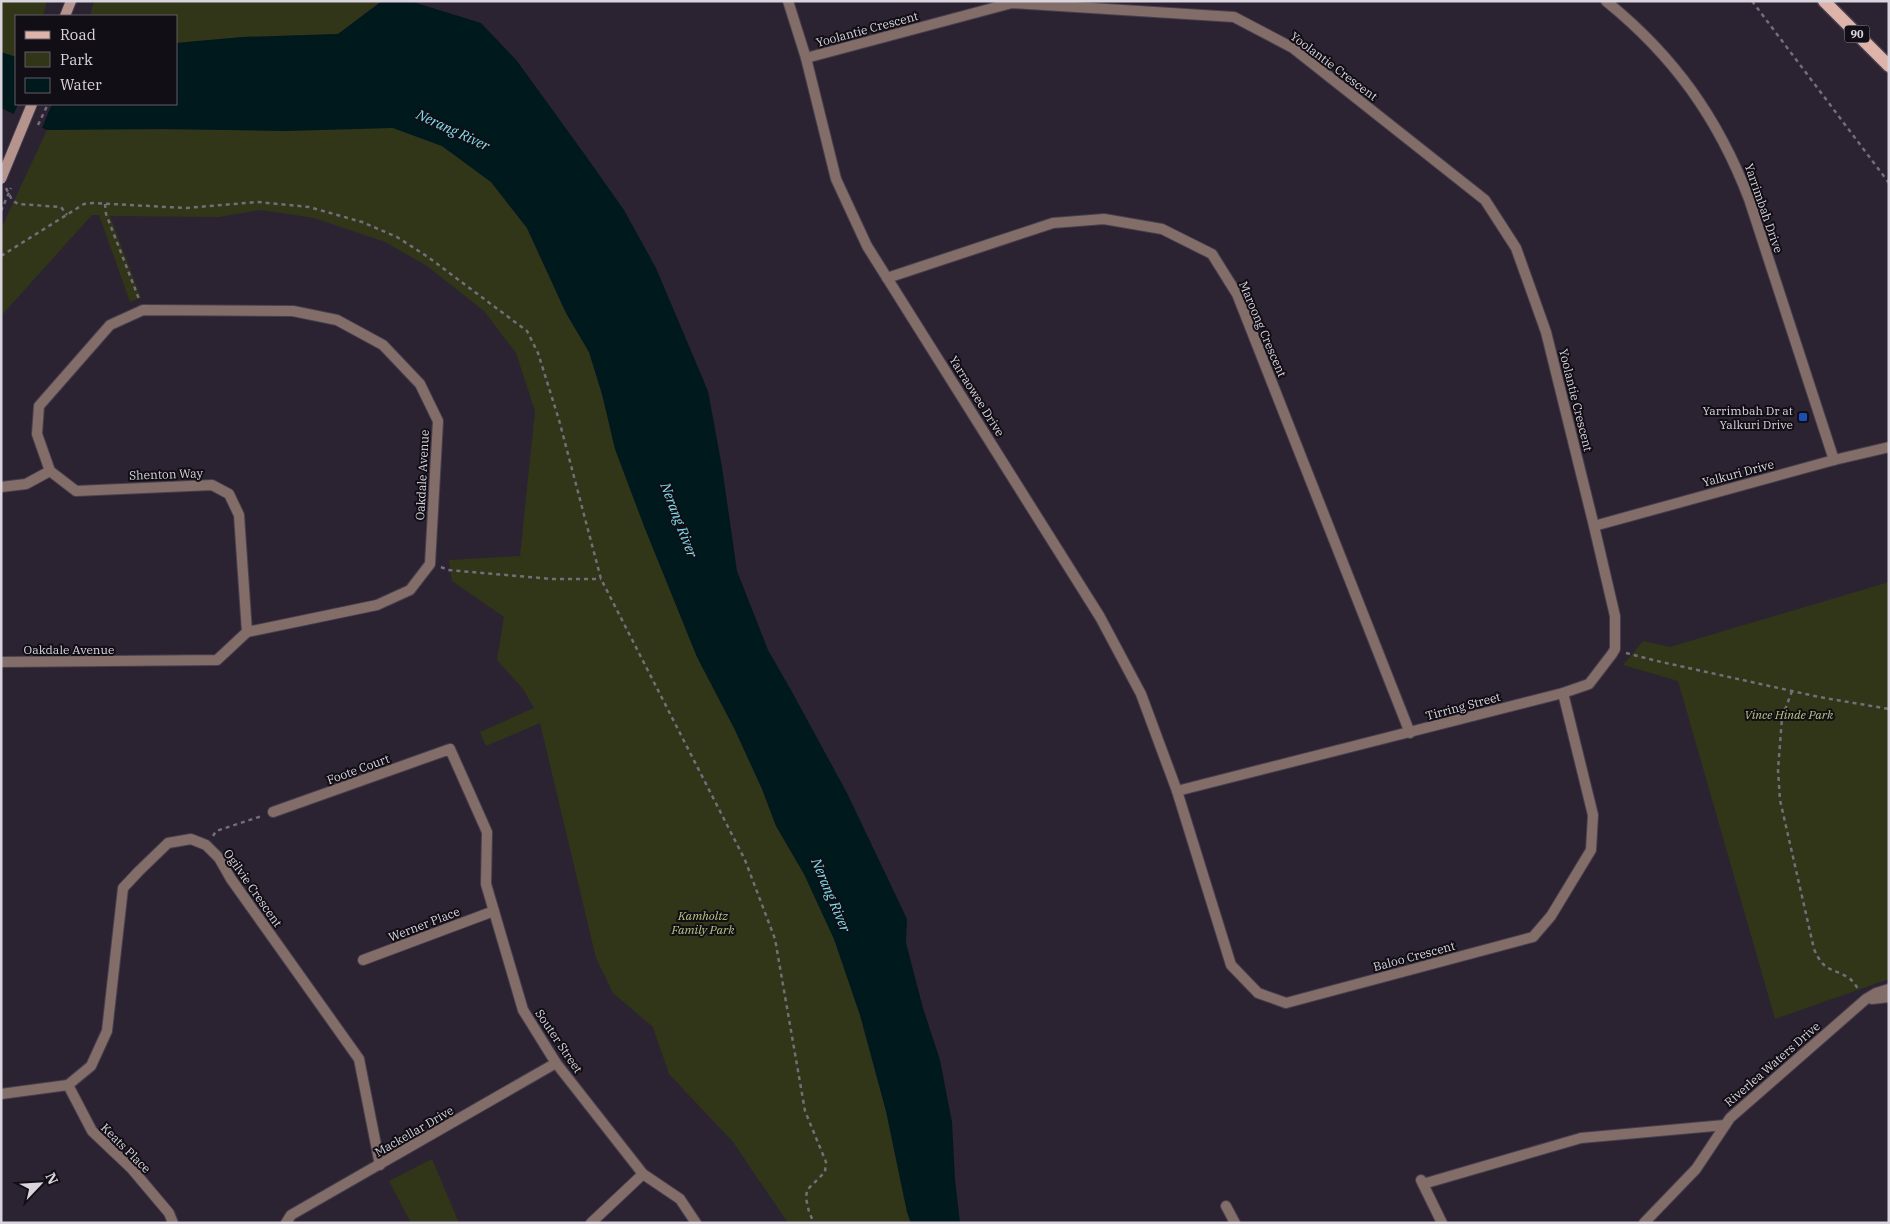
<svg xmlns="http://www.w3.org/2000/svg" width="1890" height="1224" font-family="'IBM Plex Serif',serif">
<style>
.park{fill:#303617}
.water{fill:#00191d}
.pier{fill:#2c2332}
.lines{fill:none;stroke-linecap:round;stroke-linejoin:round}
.street-casing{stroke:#483f4e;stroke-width:12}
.secondary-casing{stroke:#483f4e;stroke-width:12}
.primary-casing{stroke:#483f4e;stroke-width:15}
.path{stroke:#756d7a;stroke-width:2.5;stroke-dasharray:4 4;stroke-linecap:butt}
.street{stroke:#826d69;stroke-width:10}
.secondary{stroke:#b6948e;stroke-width:10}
.primary{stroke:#deb3aa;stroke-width:12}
.secondary-bridge-casing{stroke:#483f4e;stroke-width:12;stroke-linecap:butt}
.path-bridge{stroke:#756d7a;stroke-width:2.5;stroke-dasharray:4 4;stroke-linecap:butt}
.secondary-bridge{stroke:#b6948e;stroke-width:10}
.transit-dot{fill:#1a4fb4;stroke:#120e15;stroke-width:2}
.labels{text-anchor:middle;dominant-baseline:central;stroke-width:4;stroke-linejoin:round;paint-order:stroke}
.shield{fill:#120e15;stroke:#9d99a2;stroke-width:1}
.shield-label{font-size:11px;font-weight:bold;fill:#d9d4de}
.street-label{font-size:12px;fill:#d9d4de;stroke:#120e15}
.poi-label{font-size:12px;fill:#d9d4de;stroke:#120e15;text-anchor:end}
.park-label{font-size:12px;font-style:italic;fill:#b9c783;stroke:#120e15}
.water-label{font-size:14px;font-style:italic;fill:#84e1f1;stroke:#120e15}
</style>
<rect width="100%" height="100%" fill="#2c2332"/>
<g class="park">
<path d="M1 1H47L43 16H16V57L1 52Z"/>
<path d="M94 1H382L338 34 243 37 176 43V16H90Z"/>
<path d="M348 128H393L442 146 491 182 527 228 566 313 589 352 602 394 615 449 644 526 697 657 735 730 762 789 776 826 804 874 834 939 860 1015 886 1111 907 1212 911 1223H788L733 1142 669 1074 653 1027 613 993 596 958 540 723 486 746 480 732 534 708 523 689 497 660 504 617 452 581 449 560 520 556 535 411 516 353 484 311 427 266 385 242 314 218 260 210 219 217 110 216 141 298 130 302 99 215H92L1 316V229L47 130C148 127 248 133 348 128Z"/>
<path d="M1889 582V979L1775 1019 1678 681 1623 665 1643 641 1670 647Z"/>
<path d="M432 1159 459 1223H411L389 1181Z"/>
</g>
<path class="water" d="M382 1H410L481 23 517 61 583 152 624 210 656 268 708 391 722 467 737 571 768 650 791 690 847 793 907 919 906 943 923 1008 940 1060 952 1122 955 1179 960 1223H911L907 1212 886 1111 860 1015 834 939 804 874 776 826 762 789 735 730 697 657 644 526 615 449 602 394 589 352 566 313 527 228 491 182 442 146 393 128 285 131 165 129 47 130 1 108V52L16 57V104H176V43L243 37 338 34Z"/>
<path class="pier" d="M18 104H52L41 130 13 116Z"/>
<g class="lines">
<g class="street-casing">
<g id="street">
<path d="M788 1 806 58 836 179 867 246 1100 617 1141 694 1177 791 1231 965 1258 993 1286 1003 1533 937 1551 916 1591 850 1593 815 1563 693"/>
<path d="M1606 1C1674 56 1718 118 1749 199L1834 460"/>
<path d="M806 58 1012 3 1234 17 1293 48 1485 200 1516 248 1546 332 1594 526 1615 616V649L1612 654 1589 684 1563 693 1177 791"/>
<path d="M887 278 1053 223 1104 219 1162 229 1212 254 1237 294 1410 733"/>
<path d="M50 471 76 491 212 485 229 494 239 515 247 632"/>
<path d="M1 487 26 484 50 471"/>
<path d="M1594 526 1834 460 1889 447"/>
<path d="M1 662 217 660 247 632 377 605 410 590 430 564 438 421 420 384 383 345 337 320 293 311 143 310 110 325 39 406 37 434 50 471"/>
<path d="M273 812 450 749 487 832 486 884 523 1010 556 1063 643 1174 680 1199 696 1223"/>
<path d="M363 960 494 911"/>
<path d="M1872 999 1889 997"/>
<path d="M68 1085 92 1131 131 1168 169 1213 173 1223"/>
<path d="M1 1094 68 1085 91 1066 107 1031 123 888 139 871 168 843 191 839 206 845 219 858 231 879 359 1059 380 1165"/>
<path d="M1421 1180 1442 1223"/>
<path d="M1423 1184 1581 1138 1725 1125"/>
<path d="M1226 1206 1235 1223"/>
<path d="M286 1223 291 1215 556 1063"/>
<path d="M591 1223 643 1174"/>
<path d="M1644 1223 1696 1169 1730 1118 1866 999 1876 993 1889 989"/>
</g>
</g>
<g class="secondary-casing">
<path id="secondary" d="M65 16 71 1"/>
</g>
<g class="primary-casing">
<path id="primary" d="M1824 1 1889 66"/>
</g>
<g class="path">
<path d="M1752 1 1889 183"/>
<path d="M6 188 12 200 18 204 61 207 67 215"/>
<path d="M105 204 106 214 139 299"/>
<path d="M1 256 84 204 93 203 186 208 258 202 309 207 362 222 397 237 428 257 527 331 538 353 559 420 601 579 745 860 775 939 805 1111 826 1162 825 1172 807 1190 806 1198 809 1212 814 1223"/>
<path d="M441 567 448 570 552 579H601"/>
<path d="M1626 653 1657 661 1819 697 1889 709"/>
<path d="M1792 691 1782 718 1778 770 1780 800 1814 949C1824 972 1830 967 1849 978 1853 981 1856 986 1859 990"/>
<path d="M213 836 216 831 262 816"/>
</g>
<use href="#street" class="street"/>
<use href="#secondary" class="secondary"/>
<use href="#primary" class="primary"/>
<g class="secondary-bridge-casing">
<path id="secondary-bridge" d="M1 179 32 104"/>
</g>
<g class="path-bridge">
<path d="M38 125 48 104"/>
<path d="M1 211 11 188"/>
</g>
<use href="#secondary-bridge" class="secondary-bridge"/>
</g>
<rect class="transit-dot" x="1798" y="412" width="10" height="10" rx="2.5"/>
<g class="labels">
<rect class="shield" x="1844.5" y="25.5" width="25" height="17" rx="4"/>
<g class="shield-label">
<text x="1857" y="34">90</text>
</g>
<g class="street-label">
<text transform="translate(867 29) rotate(-15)">Yoolantie Crescent</text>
<text transform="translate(1334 66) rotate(37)">Yoolantie Crescent</text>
<text transform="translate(1764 208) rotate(71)">Yarrimbah Drive</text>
<text transform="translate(1263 329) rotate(67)">Maroong Crescent</text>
<text transform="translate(977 396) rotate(58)">Yarraowee Drive</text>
<text transform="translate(1576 400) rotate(76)">Yoolantie Crescent</text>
<text transform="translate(1738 473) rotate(-15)">Yalkuri Drive</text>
<text transform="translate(166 474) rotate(-2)">Shenton Way</text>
<text transform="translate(422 475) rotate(-87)">Oakdale Avenue</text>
<text x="69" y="649">Oakdale Avenue</text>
<text transform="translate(1463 706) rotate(-15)">Tirring Street</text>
<text transform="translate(358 769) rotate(-20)">Foote Court</text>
<text transform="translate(253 888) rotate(55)">Ogilvie Crescent</text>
<text transform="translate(424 924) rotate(-21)">Werner Place</text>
<text transform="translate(1414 956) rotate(-15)">Baloo Crescent</text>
<text transform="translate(559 1041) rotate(56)">Souter Street</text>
<text transform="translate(1772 1064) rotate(-41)">Riverlea Waters Drive</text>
<text transform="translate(414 1131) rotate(-30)">Mackellar Drive</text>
<text transform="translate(126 1148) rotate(45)">Keats Place</text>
</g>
<g class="poi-label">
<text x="1793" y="410">Yarrimbah Dr at<tspan x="1793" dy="14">Yalkuri Drive</tspan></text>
</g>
<g class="park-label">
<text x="1789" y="714">Vince Hinde Park</text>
<text x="703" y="915">Kamholtz<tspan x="703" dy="14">Family Park</tspan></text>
</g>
<g class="water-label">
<text transform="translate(453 130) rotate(25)">Nerang River</text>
<text transform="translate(679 520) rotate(69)">Nerang River</text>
<text transform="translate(831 895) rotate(67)">Nerang River</text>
</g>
</g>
<rect width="1890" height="1224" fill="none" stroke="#d9d4de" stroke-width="5"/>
<rect x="15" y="15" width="162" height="90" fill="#120e15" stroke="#625d65"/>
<rect x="25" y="31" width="25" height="8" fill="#deb3aa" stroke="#625d65"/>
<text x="60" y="40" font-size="15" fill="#d9d4de">Road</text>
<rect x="25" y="52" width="25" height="15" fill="#303617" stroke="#625d65"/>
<text x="60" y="65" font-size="15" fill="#d9d4de">Park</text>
<rect x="25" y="78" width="25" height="15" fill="#00191d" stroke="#625d65"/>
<text x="60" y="90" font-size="15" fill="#d9d4de">Water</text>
<g transform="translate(40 1184) rotate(65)" stroke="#120e15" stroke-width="4" paint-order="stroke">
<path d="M0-4L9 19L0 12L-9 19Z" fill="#d9d4de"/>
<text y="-8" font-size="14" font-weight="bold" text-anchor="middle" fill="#d9d4de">N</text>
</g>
</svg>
